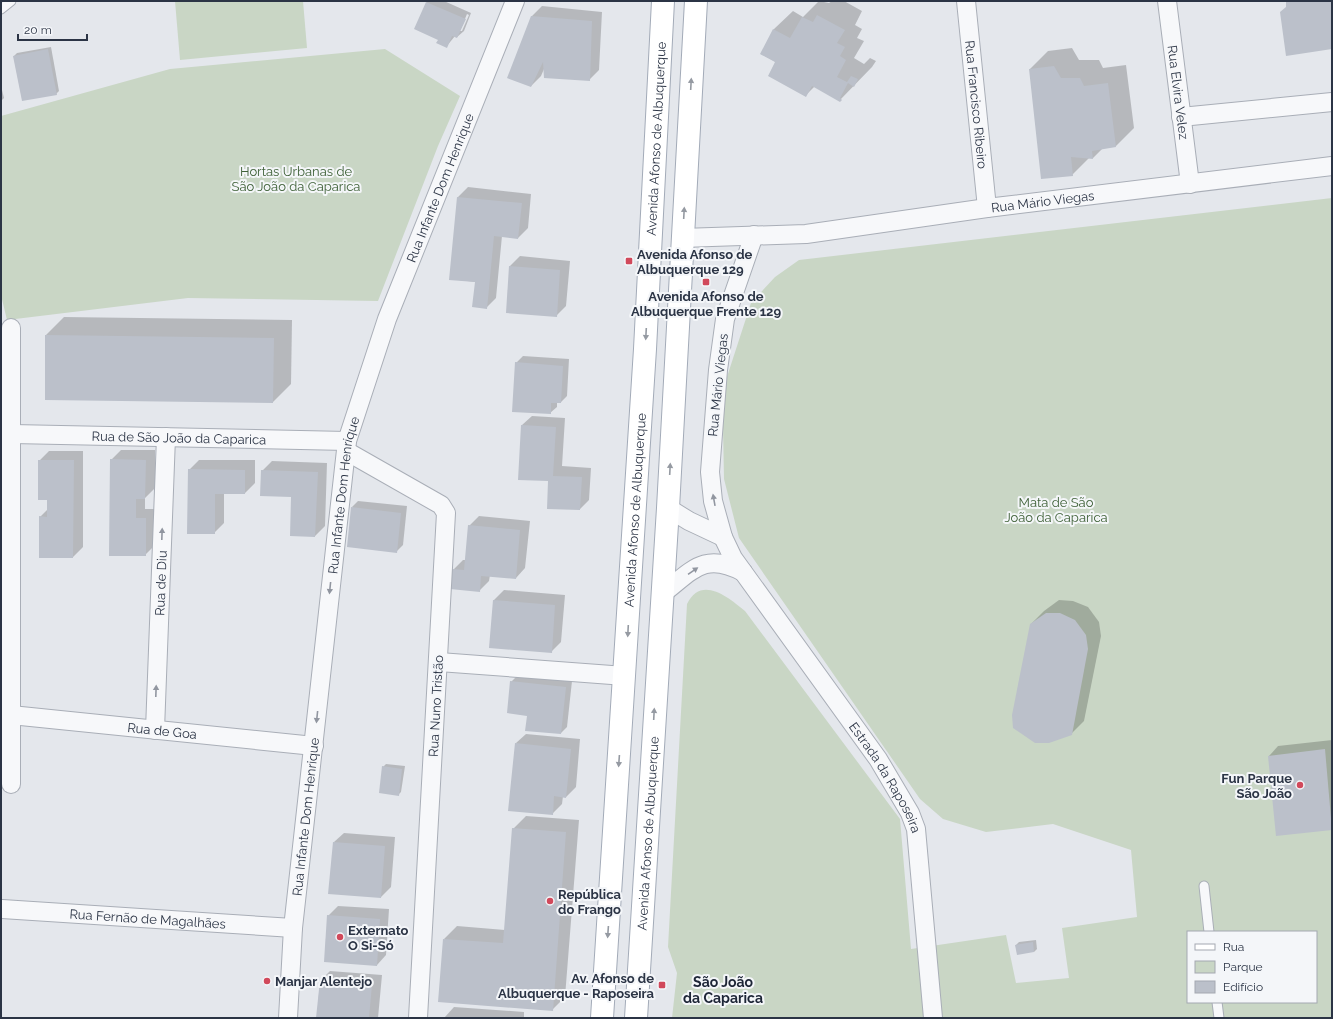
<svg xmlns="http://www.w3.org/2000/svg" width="1333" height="1019" font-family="Raleway,sans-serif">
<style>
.green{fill:#c9d6c5;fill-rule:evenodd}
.shadow{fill:#0003;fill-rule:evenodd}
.building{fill:#bbc0ca}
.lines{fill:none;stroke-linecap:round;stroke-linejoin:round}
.lane-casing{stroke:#a9aeb7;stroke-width:11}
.street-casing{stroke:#a9aeb7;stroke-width:20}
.primary-casing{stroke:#a3abb8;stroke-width:24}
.lane{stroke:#f7f8fa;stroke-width:9}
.street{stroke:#f7f8fa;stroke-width:18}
.primary{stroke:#fff;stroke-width:22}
.oneway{fill:#959aa2}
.oneway2{fill:#9196a0}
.poi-dot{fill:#d1495b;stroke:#f4f6f9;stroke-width:1.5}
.labels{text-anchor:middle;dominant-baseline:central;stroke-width:4;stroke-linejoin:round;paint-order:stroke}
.street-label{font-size:13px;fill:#2b3445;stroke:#f4f6f9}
.park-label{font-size:13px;fill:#3f6138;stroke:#f4f6f9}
.poi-label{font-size:13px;font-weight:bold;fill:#2b3445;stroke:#f4f6f9;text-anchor:start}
.neighbourhood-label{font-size:14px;font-weight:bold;fill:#1d2536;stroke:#f4f6f9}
</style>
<rect width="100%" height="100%" fill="#e4e7ec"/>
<g class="green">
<path d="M175 1H303L307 48 180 60Z"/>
<path d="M385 49 460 96 438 146 378 301 188 298 7 320 1 295V116L170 69Z"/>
<path d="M1332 198V1018H672L677 973 668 947 687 604C701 575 728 597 745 611L900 819 911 949 1006 935 1016 983 1069 978 1062 928 1137 917 1131 850 1053 824 986 832 943 819 920 799 739 538 724 479 723 427 725 383 751 303 775 277 799 260ZM1188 932H1316V1002H1188Z"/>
</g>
<g class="shadow">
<path d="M428 1H444L471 13 464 31 457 37 455 36 446 47 439 39 426 3ZM467 14 469 15 462 31H460Z"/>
<path d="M819 1 829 3 832 1H844L862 11 855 25 862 29 857 38 864 41 854 58 864 64 870 58 876 61 872 67 840 100 815 86 806 95 776 62 761 54 774 29 793 11 803 17Z"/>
<path d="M542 6 602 12 599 70 589 80 544 69 541 76 531 86 532 16Z"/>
<path d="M51 47 59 91 56 94 14 56 17 53Z"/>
<path d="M1072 48 1079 60H1099L1103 68 1126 65 1134 128 1116 146 1103 148 1093 158H1089L1072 175 1030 69 1048 51Z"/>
<path d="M1 86 4 98 1 101Z"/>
<path d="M468 187 531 194 528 228 518 238 502 236 496 298 486 308 476 282 450 279 458 197Z"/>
<path d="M520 256 570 261 566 306 556 316 507 312 510 266Z"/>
<path d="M64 317 292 320 291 384 273 402 46 335Z"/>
<path d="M1 336H15L12 533 1 543Z"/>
<path d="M523 356 569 359 567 396 561 402H557V407L550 413 516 363Z"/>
<path d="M532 416 565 418 562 466 591 468 589 500 580 509 549 481 522 425Z"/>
<path d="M121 450H155V488L145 498V509H156L155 545 145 555 111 460Z"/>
<path d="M49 451H83V547L73 557H40V517L48 509V499L39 461Z"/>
<path d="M199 460H255V483L245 493H224V523L214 533 189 470Z"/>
<path d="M272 461 327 463 325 526 315 536 292 496 262 471Z"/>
<path d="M358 501 407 506 403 545 396 552 352 507Z"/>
<path d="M479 516 530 521 525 568 516 578 490 575 489 581 479 591 453 570 463 560H466L469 526Z"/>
<path d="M504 590 565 595 561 642 551 652 490 647 494 600Z"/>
<path d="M1059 600 1073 601 1088 607 1099 622 1101 636 1084 721 1071 734 1031 624 1044 611Z"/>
<path d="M518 675 572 681 567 727 561 733 528 715 511 682Z"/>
<path d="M526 734 580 739 576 787 566 797 563 796 562 804 552 814 516 743Z"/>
<path d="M1332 740V829L1277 835 1269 756 1278 746Z"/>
<path d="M386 764 405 766 401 792 398 795 383 767Z"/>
<path d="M526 816 579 820 565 997 552 1010 444 939 457 926 505 930 513 829Z"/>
<path d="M344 833 395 837 391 887 381 897 334 842Z"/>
<path d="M338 906 389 909 386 955 377 965 328 916Z"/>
<path d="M1036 940 1037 949 1034 952 1016 945 1019 942Z"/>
<path d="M330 971 382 975 378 1018H317L320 981Z"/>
<path d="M454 1007 524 1012V1018H444Z"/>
</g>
<g class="building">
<path d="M1286 1H1332V49L1286 56 1280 12 1286 7Z"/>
<path d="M426 2 466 19 457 38 452 36 447 48 436 43 438 40 414 29Z"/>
<path d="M817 15 845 30 837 43 845 47 840 56 846 60 837 77 847 82 851 76 858 79 854 87 848 83 840 98 842 100 840 102 812 86 806 97 768 76 775 62 760 54 773 29 790 38 802 17 813 22Z"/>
<path d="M531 16 592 21 590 81 544 78 543 62 531 87 507 78Z"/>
<path d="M48 49 57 95 22 101 13 56Z"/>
<path d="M1054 66 1061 78H1080L1084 86 1108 83 1116 147 1092 151 1093 159 1071 157 1073 176 1041 179 1029 69Z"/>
<path d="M457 197 522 203 518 239 494 236 487 309 472 307 475 282 449 280Z"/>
<path d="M509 266 560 270 557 317 506 313Z"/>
<path d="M45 335 274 338 273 403 45 400Z"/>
<path d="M515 362 563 366 561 403H551V414L512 412Z"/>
<path d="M521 425 556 427 553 476 582 477 580 510 547 509 548 481 518 480Z"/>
<path d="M110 459 146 460 145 499H136V518H146V556H109Z"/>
<path d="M38 460H74L73 558H39V516L47 517V500H38Z"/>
<path d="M188 469 245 470V494H215V534H187Z"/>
<path d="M261 470 318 472 315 537 290 536 291 497 260 496Z"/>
<path d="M351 507 401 513 397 553 347 547Z"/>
<path d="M468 525 520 530 516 579 481 576 480 592 450 589 452 569 464 570Z"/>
<path d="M493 600 555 605 552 653 489 648Z"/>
<path d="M1046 613H1060L1075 620 1086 635 1088 649 1072 735 1049 743H1035L1013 728 1012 715 1030 624Z"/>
<path d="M510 681 566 687 561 734 525 731 527 716 507 713Z"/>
<path d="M515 743 571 749 566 798 554 796 553 815 508 811Z"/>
<path d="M1325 749 1332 830 1276 836 1268 756Z"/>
<path d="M382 766 402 769 399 796 379 793Z"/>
<path d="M512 828 566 832 553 1011 438 1002 443 939 503 943Z"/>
<path d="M333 842 385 846 381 898 328 894Z"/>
<path d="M327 915 380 919 377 966 324 962Z"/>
<path d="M1033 942 1034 952 1017 955 1015 945Z"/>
<path d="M320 980 372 985 369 1018H316Z"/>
</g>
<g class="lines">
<g class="lane-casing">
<g id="lane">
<path d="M1 9 11 1"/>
<path d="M1204 886 1209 932"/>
<path d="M1217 1002 1219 1018"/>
</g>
</g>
<g class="street-casing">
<g id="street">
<path id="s1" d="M966 1 987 208"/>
<path id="s2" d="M1167 1 1190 184"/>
<path d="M1181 117 1332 102"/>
<path id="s3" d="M754 235 725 319 718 370 710 472 713 501 723 537 733 558 878 759 910 813 916 829 933 1018"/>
<path id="s4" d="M682 238 806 234 987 208 1332 166"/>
<path id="s5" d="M12 434 347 441"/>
<path d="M346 451 441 505 446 513 418 1018"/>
<path d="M668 508 689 521 723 537"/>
<path d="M662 594C692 571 704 551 743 572"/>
<path d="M439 662 625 676"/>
<path id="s6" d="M11 715 314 746"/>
<path id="s7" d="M155 730 166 437"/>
<path d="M11 784V328"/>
<path id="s8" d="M2 909 293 928"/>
<path id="s9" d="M288 1018 293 928 347 441 387 319 515 1"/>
</g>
</g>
<g class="primary-casing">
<g id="primary">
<path id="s10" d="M602 1018 645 349 663 1"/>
<path id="s11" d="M636 1018 668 508 696 1"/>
</g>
</g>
<use href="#lane" class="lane"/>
<use href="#street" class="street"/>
<use href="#primary" class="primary"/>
</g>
<defs><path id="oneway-solid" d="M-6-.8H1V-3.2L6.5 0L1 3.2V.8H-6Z"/></defs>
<g class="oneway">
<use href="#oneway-solid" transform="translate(691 84) rotate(-87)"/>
<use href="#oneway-solid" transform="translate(684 213) rotate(-87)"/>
<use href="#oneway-solid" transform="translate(646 334) rotate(93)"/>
<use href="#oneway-solid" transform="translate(670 469) rotate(-87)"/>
<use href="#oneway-solid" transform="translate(628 631) rotate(93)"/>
<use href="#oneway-solid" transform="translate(654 714) rotate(-87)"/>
<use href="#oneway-solid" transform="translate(619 761) rotate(94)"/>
<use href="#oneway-solid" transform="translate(608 932) rotate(94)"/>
</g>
<g class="oneway2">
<use href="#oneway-solid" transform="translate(714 500) rotate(-100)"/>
<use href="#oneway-solid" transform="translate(162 534) rotate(-88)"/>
<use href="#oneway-solid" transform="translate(693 571) rotate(-34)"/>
<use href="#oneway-solid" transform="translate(330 588) rotate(96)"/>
<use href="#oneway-solid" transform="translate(156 691) rotate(-88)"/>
<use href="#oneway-solid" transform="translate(317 717) rotate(96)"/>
</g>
<g class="poi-dot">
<rect x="625" y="257" width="8" height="8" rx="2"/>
<rect x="702" y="278" width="8" height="8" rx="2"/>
<circle cx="1300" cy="785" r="4"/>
<circle cx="550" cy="901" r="4"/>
<circle cx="340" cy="937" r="4"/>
<circle cx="267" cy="981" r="4"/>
<rect x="658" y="981" width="8" height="8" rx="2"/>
</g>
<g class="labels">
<g class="street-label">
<text stroke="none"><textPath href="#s2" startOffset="92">Rua Elvira Velez</textPath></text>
<text stroke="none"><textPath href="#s1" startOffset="104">Rua Francisco Ribeiro</textPath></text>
<text stroke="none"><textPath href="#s10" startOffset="881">Avenida Afonso de Albuquerque</textPath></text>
<text stroke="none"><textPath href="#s9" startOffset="850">Rua Infante Dom Henrique</textPath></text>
<text stroke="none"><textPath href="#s4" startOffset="363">Rua Mário Viegas</textPath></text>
<text transform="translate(718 385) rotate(-84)">Rua Mário Viegas</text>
<text stroke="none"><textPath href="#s5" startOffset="167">Rua de São João da Caparica</textPath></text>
<text stroke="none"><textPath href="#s9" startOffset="526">Rua Infante Dom Henrique</textPath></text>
<text stroke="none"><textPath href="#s10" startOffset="509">Avenida Afonso de Albuquerque</textPath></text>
<text stroke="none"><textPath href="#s7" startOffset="147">Rua de Diu</textPath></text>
<text transform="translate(436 706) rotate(-87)">Rua Nuno Tristão</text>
<text stroke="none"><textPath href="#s6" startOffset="152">Rua de Goa</textPath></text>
<text stroke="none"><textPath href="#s3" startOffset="600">Estrada da Raposeira</textPath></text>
<text stroke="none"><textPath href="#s9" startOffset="202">Rua Infante Dom Henrique</textPath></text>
<text stroke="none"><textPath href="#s11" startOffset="185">Avenida Afonso de Albuquerque</textPath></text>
<text stroke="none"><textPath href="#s8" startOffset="146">Rua Fernão de Magalhães</textPath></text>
</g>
<g class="park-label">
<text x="296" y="171">Hortas Urbanas de<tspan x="296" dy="15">São João da Caparica</tspan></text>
<text x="1056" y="502">Mata de São<tspan x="1056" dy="15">João da Caparica</tspan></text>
</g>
<g class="poi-label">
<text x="637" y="254">Avenida Afonso de<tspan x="637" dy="15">Albuquerque 129</tspan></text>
<text x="706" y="296" text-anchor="middle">Avenida Afonso de<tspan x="706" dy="15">Albuquerque Frente 129</tspan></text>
<text x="1292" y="778" text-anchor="end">Fun Parque<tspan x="1292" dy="15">São João</tspan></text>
<text x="558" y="894">República<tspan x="558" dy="15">do Frango</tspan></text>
<text x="348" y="930">Externato<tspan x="348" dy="15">O Si-Só</tspan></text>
<text x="654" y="978" text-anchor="end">Av. Afonso de<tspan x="654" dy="15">Albuquerque - Raposeira</tspan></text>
<text x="275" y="981">Manjar Alentejo</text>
</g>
<g class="neighbourhood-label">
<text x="723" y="982">São João<tspan x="723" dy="16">da Caparica</tspan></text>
</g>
</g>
<rect width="1333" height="1019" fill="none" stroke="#2b3445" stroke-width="4"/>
<rect x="1187" y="931" width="130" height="72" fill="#f4f6f9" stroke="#a4a8b1"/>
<rect x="1195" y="944" width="20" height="6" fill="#ffffff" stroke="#a4a8b1"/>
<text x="1223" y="951" font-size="12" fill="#2b3445">Rua</text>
<rect x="1195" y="961" width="20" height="12" fill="#c9d6c5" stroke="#a4a8b1"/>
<text x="1223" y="971" font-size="12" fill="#2b3445">Parque</text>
<rect x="1195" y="981" width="20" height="12" fill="#bbc0ca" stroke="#a4a8b1"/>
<text x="1223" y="991" font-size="12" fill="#2b3445">Edifício</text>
<path d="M18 34v6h69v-6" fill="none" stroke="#2b3445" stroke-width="2"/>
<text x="24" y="34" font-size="12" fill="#2b3445" stroke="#f4f6f9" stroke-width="3" paint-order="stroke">20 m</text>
</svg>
